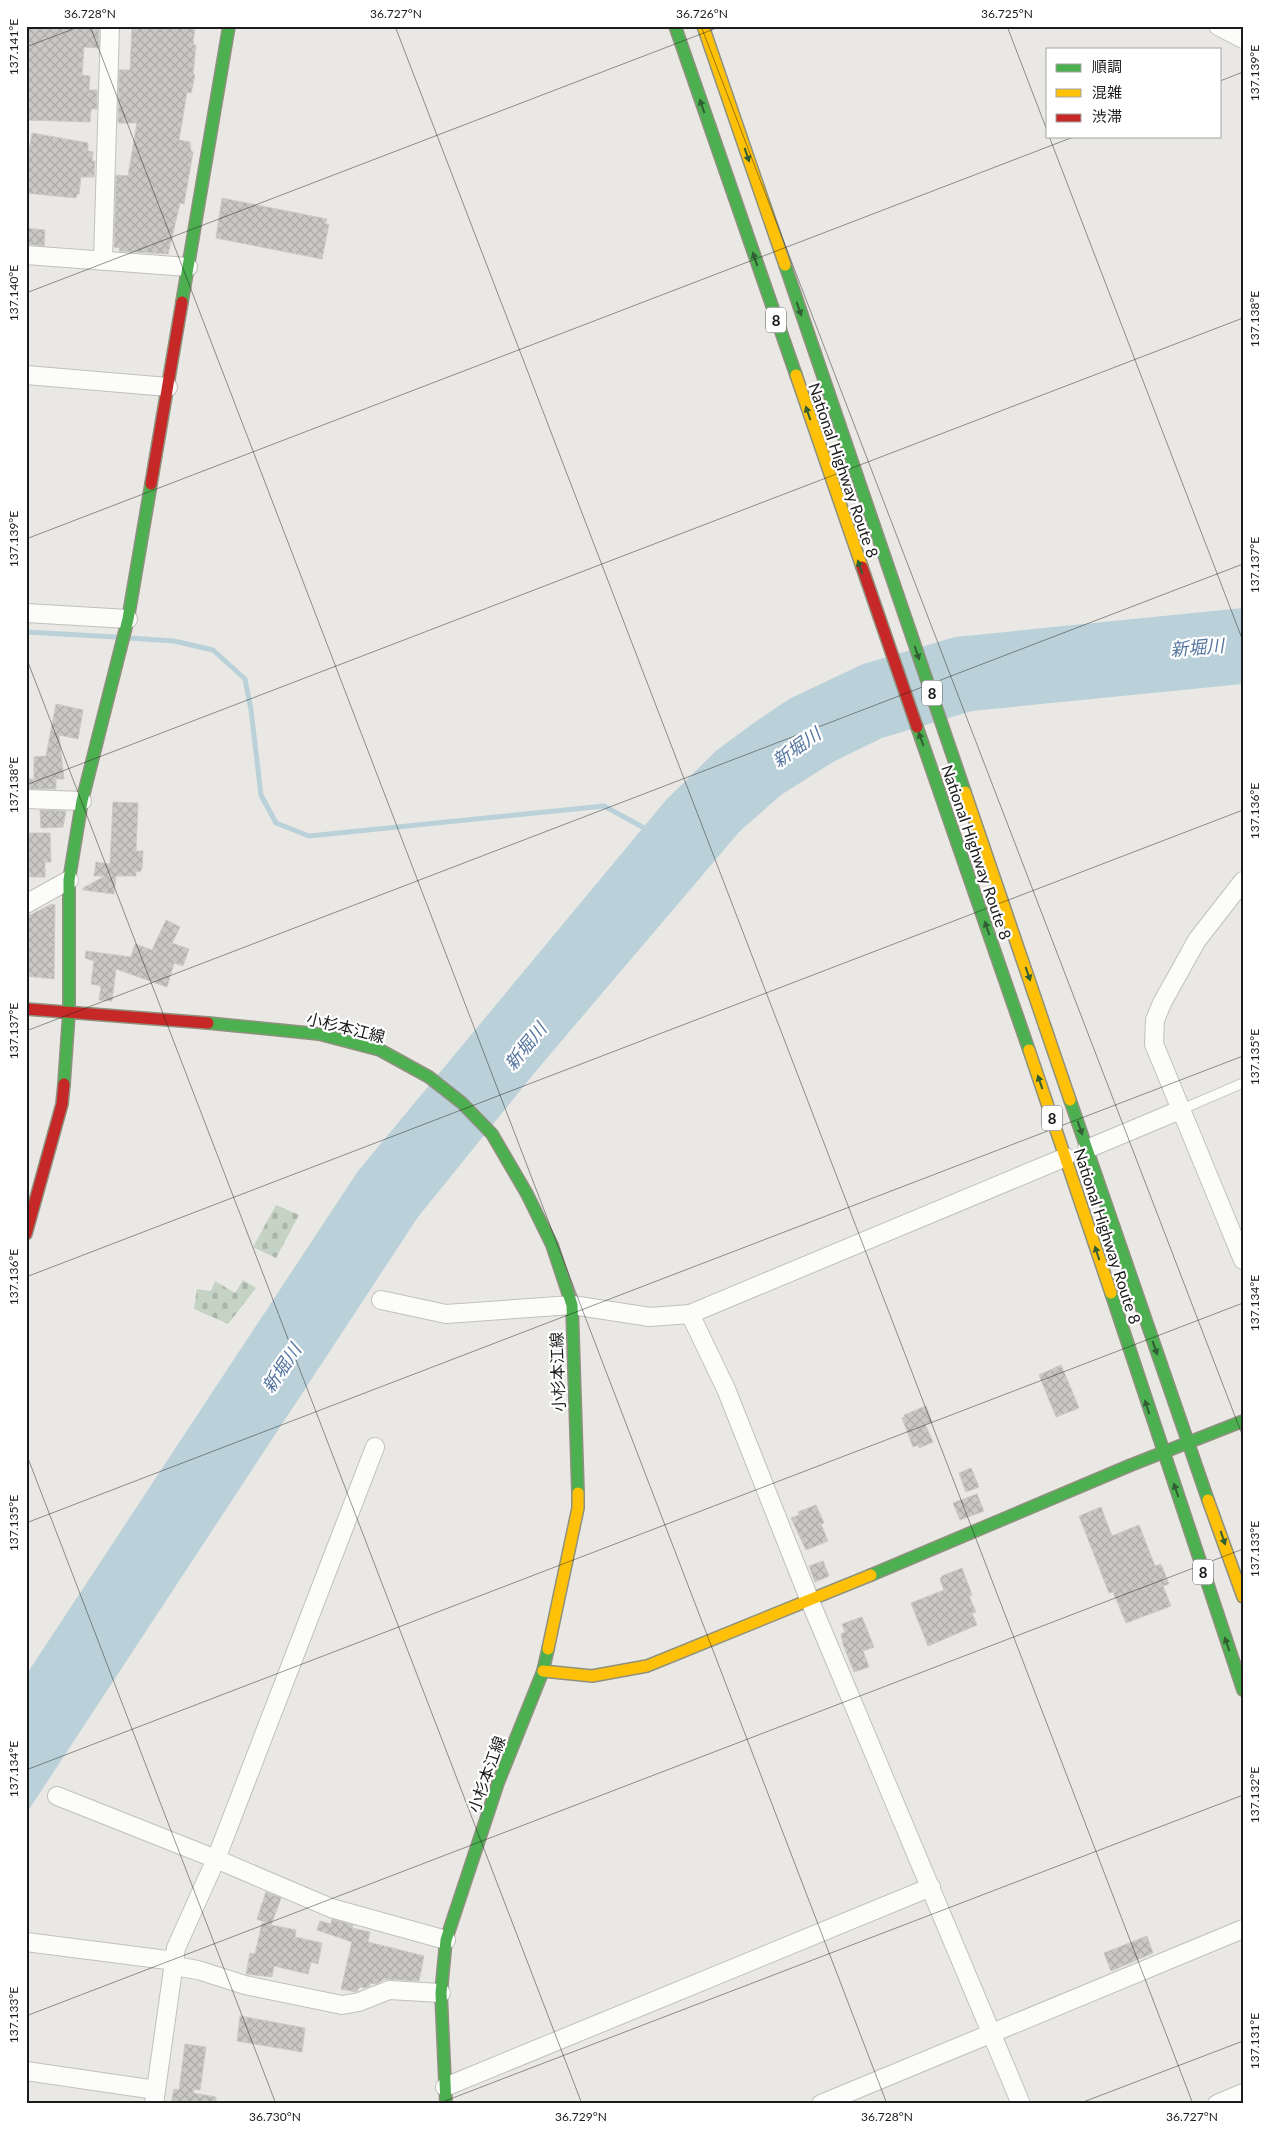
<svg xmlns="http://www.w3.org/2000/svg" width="1269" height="2130" font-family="Lato,'Noto Sans JP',sans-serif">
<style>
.cemetery{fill:url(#cemetery-stones)}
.water{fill:#bbd1da}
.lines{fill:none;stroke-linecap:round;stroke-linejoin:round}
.stream{stroke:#bbd1da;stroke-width:5}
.building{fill:url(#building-cross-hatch);stroke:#cccac6}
.lane-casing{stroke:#c1c0be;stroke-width:11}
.street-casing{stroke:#c1c0be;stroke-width:20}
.fast-casing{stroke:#8f917f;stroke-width:14}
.slow-casing{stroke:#8f917f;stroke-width:14}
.jam-casing{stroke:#8f917f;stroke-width:14}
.lane{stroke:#fcfcfb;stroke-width:9}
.street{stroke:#fcfcfb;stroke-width:18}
.fast{stroke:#4caf50;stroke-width:11}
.slow{stroke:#ffc107;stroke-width:11}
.jam{stroke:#c62828;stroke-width:11}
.oneway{fill:#315e33}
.ticks{fill:none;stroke:#1b1b1b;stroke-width:1;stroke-opacity:0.45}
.labels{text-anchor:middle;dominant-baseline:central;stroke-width:4.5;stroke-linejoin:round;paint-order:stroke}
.shield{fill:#fff;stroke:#5f5f5f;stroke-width:1}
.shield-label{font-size:15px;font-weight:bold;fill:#1b1b1b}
.street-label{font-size:16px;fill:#1b1b1b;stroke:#fff}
.water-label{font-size:18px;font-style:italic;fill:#54759f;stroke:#fff}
.neatline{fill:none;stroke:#1b1b1b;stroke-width:2}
.ticks-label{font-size:12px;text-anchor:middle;fill:#1b1b1b}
</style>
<defs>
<pattern id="cemetery-stones" width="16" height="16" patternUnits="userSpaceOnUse" patternTransform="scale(1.25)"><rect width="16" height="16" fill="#c5d3c5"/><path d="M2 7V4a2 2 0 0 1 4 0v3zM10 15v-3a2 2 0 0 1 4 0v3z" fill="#a9b5a9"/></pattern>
<pattern id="building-cross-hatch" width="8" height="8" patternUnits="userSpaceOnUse" patternTransform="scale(1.25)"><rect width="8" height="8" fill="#cac8c5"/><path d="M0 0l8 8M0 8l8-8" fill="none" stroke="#adaba9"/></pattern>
</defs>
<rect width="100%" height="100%" fill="#eae8e4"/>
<g class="cemetery">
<path d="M276 1205 299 1215 276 1258 253 1247Z"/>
<path d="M243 1280 256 1288 228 1324 194 1309 197 1289 211 1291 215 1281 235 1293Z"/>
</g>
<path class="water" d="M1243 608V684L972 711 882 738 833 762 781 795 740 831 536 1071 418 1217 26 1814V1675L358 1171 666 800 717 750 755 722 789 699 863 664 955 637Z"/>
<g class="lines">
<g class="stream">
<path d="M26 632 116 637"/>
<path d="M129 638 174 641 213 650 245 679 251 710 261 795 276 823 309 836 604 806 648 830"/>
</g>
</g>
<g class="building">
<path d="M26 26H90L99 29V48L84 47 82 75 90 76 89 90H97V109H91L90 122 26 120Z"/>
<path d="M132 26H195L193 45H196L193 74 195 75 191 93 187 92 179 140 190 142 191 151 193 152 184 204 180 203 168 254 119 251 120 248 114 247 116 175 128 176 137 123H118L119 70H130Z"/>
<path d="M32 133 88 143V151L93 152 92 161H95L94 177H81L79 194H77L76 198 26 193V169Z"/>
<path d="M222 198 327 219 325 224H329L322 259 216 238Z"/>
<path d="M26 228 45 230 44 246 26 244Z"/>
<path d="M56 704 83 710 78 739 59 735 64 779H56V789H30L29 779H34V757L46 756Z"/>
<path d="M113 802 138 803 136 851H143L142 868 140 872 136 871V876H116L114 894 83 890V888L105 876H94L96 862 110 864Z"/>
<path d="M40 810 66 811 63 827 41 828Z"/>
<path d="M29 833H50L51 862H45V877H29Z"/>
<path d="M52 904 55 905 54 979 26 976V917Z"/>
<path d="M166 920 180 927 172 943 189 949 183 966 174 963 167 987 116 969 112 1001 99 1000 101 986 91 984 94 961 85 958 86 951 131 957 135 944 152 950Z"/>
<path d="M1061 1365 1079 1408 1056 1417 1039 1375Z"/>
<path d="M926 1406 932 1422 925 1424 933 1442 919 1448 918 1445 913 1447 902 1418 905 1417 904 1415Z"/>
<path d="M971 1468 979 1487 966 1492 959 1473Z"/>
<path d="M977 1494 984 1511 960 1520 953 1503Z"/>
<path d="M816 1505 824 1523 821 1524 828 1541 806 1550 791 1518 799 1515 798 1512Z"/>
<path d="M1101 1507 1112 1536 1139 1525 1155 1566 1161 1564 1169 1584 1163 1586 1171 1606 1126 1623 1113 1592 1109 1593 1079 1516Z"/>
<path d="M823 1561 829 1576 815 1582 809 1566Z"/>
<path d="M962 1568 972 1595 969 1596 976 1612 972 1613 977 1625 928 1646 911 1603 944 1590 940 1579 942 1576Z"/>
<path d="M862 1617 874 1647 863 1651 869 1667 854 1672 843 1644 841 1634 845 1632 842 1624Z"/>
<path d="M266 1892 281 1898 271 1925 257 1919Z"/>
<path d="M332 1919 353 1925 352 1928 370 1932 368 1942 424 1956 419 1981 385 1979 376 1984 370 1983V1986L365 1988 360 1987 356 1992 341 1989 352 1942 317 1930 320 1921 331 1924Z"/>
<path d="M262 1923 296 1930 295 1937 322 1943 318 1964 311 1962 308 1974 274 1966 272 1977 246 1974 250 1953 255 1954Z"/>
<path d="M1147 1936 1153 1953 1111 1971 1104 1953Z"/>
<path d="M240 2016 305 2028 302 2052 237 2041Z"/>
<path d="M185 2044 206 2047 200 2090 194 2089 193 2093 216 2097V2104H171L174 2089 179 2090Z"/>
</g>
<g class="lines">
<g class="lane-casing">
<path id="lane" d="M1180 1110 1243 1083"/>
</g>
<g class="street-casing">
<g id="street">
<path d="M1218 26 1243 39"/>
<path d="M26 255 188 267"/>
<path d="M103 260 110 26"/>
<path d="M26 375 168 387"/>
<path d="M26 613 128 619"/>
<path d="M26 799 82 801"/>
<path d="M1243 881 1197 940 1162 1003 1155 1020 1154 1044 1243 1260"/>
<path d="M26 904 69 880"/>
<path d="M1087 1149 1180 1110"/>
<path d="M381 1300 446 1314 572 1305 650 1317 690 1314 1066 1157"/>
<path d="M690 1314 726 1389 810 1601 1021 2104"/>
<path d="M57 1796 216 1859 331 1908 446 1940"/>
<path d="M26 1942 175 1961"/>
<path d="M174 1966 198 1970 245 1985 342 2005 359 2002 389 1990 441 1993"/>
<path d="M26 2071 156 2090"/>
<path d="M445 2087 931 1887"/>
<path d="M154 2104 176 1948 216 1859 375 1447"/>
<path d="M821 2104 1243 1929"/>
<path d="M1217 2104 1243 2093"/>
</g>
</g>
<g class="fast-casing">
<g id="fast">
<path d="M675 26 796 375"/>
<path d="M785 265 965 792"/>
<path d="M182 302 229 26"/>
<path d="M917 727 1029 1050"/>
<path d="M208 1023 319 1034 380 1050 429 1077 462 1103 492 1134 527 1194 552 1245 572 1305 578 1493"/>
<path d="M64 1084 69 1012V880L82 801 128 619 151 484"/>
<path d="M1070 1100 1208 1500"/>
<path d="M1111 1293 1243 1690"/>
<path d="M871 1575 1131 1465 1243 1421"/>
<path d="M446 2104 441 1993 446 1940 498 1783 543 1671 548 1649"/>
</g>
</g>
<g class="slow-casing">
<g id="slow">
<path d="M703 26 785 265"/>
<path d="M796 375 862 567"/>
<path d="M965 792 1070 1100"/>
<path d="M1029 1050 1111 1293"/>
<path d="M1208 1500 1243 1597"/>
<path d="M548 1649 578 1508V1493"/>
<path d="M543 1671 592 1676 647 1666 871 1575"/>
</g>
</g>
<g class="jam-casing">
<g id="jam">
<path d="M151 484 182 302"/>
<path d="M862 567 917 727"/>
<path d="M26 1009 208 1023"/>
<path d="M26 1234 62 1104 64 1084"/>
</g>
</g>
<use href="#lane" class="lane"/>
<use href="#street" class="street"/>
<use href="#fast" class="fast"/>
<use href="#slow" class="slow"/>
<use href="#jam" class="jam"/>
</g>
<defs><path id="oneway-solid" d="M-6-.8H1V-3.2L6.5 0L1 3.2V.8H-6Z" transform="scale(1.25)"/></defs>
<g class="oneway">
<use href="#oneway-solid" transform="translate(702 106) rotate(-109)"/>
<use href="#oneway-solid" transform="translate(747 155) rotate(71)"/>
<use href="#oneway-solid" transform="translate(755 259) rotate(-109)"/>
<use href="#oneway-solid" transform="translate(799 309) rotate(71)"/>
<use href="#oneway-solid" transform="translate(808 413) rotate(-109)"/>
<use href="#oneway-solid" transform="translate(860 567) rotate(-109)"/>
<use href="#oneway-solid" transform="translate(917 653) rotate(71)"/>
<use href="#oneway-solid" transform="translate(921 739) rotate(-110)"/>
<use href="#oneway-solid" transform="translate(987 928) rotate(-109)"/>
<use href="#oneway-solid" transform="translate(1028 974) rotate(71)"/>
<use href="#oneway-solid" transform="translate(1040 1082) rotate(-109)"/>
<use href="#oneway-solid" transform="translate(1080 1128) rotate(71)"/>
<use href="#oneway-solid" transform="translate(1097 1253) rotate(-108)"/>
<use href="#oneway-solid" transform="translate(1155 1348) rotate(71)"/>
<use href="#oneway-solid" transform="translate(1147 1407) rotate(-108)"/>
<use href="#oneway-solid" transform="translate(1176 1490) rotate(-109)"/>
<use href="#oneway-solid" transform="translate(1223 1538) rotate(71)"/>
<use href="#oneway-solid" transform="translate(1227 1644) rotate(-109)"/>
</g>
<path class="ticks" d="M90 26 887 2104M395 26 1193 2104M701 26 1243 1437M1007 26 1048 133M26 47 81 26M1220 81 1243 72M1049 136 1243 641M26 293 722 26M26 539 1076 136M26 657 582 2104M26 785 1243 318M26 1031 1243 564M26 1277 1243 810M26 1453 276 2104M26 1523 1243 1056M26 1770 1243 1303M26 2016 1243 1549M437 2104 1243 1795M1078 2104 1243 2041"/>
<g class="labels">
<g class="shield">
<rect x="766" y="307.5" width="20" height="25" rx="4"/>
<rect x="922" y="680.5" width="20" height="25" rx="4"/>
<rect x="1042" y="1105.5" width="20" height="25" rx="4"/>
<rect x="1193" y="1559.5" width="20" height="25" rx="4"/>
</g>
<g class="shield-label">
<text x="776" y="320">8</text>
<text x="932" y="693">8</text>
<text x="1052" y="1118">8</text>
<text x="1203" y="1572">8</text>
</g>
<g class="street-label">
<text transform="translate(844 470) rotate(71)">National Highway Route 8</text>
<text transform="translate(977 852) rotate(71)">National Highway Route 8</text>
<text transform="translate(346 1027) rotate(14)">小杉本江線</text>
<text transform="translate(1108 1236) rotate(72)">National Highway Route 8</text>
<text transform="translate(557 1372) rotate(-92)">小杉本江線</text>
<text transform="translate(486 1774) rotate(-70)">小杉本江線</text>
</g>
<g class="water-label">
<text transform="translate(1197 647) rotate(-5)">新堀川</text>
<text transform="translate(796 747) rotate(-35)">新堀川</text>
<text transform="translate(525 1046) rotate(-51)">新堀川</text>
<text transform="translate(281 1368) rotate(-56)">新堀川</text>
</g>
</g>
<rect width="1269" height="2130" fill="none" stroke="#ffffff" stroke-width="55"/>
<rect x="1046" y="48" width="175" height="90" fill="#ffffff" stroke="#a4a4a4"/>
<rect x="1056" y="64" width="25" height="8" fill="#4caf50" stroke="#a4a4a4"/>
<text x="1092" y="72" font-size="15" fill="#1b1b1b">順調</text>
<rect x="1056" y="89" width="25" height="8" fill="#ffc107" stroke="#a4a4a4"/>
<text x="1092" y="98" font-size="15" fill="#1b1b1b">混雑</text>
<rect x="1056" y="114" width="25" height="8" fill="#c62828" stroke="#a4a4a4"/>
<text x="1092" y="122" font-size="15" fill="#1b1b1b">渋滞</text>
<rect x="28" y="28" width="1214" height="2074" class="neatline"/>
<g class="ticks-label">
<text x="90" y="18">36.728°N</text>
<text x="396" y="18">36.727°N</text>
<text x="702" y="18">36.726°N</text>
<text x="1007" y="18">36.725°N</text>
<text transform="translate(14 47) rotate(-90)" y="4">137.141°E</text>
<text transform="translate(1255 73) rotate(-90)" y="4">137.139°E</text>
<text transform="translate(14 293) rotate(-90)" y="4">137.140°E</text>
<text transform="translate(1255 319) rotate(-90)" y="4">137.138°E</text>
<text transform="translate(14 539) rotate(-90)" y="4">137.139°E</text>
<text transform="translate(1255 565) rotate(-90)" y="4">137.137°E</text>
<text transform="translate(14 785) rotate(-90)" y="4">137.138°E</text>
<text transform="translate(1255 811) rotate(-90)" y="4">137.136°E</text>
<text transform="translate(14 1031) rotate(-90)" y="4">137.137°E</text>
<text transform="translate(1255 1057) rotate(-90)" y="4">137.135°E</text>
<text transform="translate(14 1277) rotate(-90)" y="4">137.136°E</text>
<text transform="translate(1255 1303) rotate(-90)" y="4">137.134°E</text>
<text transform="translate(14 1523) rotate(-90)" y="4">137.135°E</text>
<text transform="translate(1255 1549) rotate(-90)" y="4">137.133°E</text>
<text transform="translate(14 1769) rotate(-90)" y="4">137.134°E</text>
<text transform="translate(1255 1795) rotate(-90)" y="4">137.132°E</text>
<text transform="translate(14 2015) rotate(-90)" y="4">137.133°E</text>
<text transform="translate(1255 2041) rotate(-90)" y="4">137.131°E</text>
<text x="275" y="2121">36.730°N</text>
<text x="581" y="2121">36.729°N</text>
<text x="887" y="2121">36.728°N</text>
<text x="1192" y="2121">36.727°N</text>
</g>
</svg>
